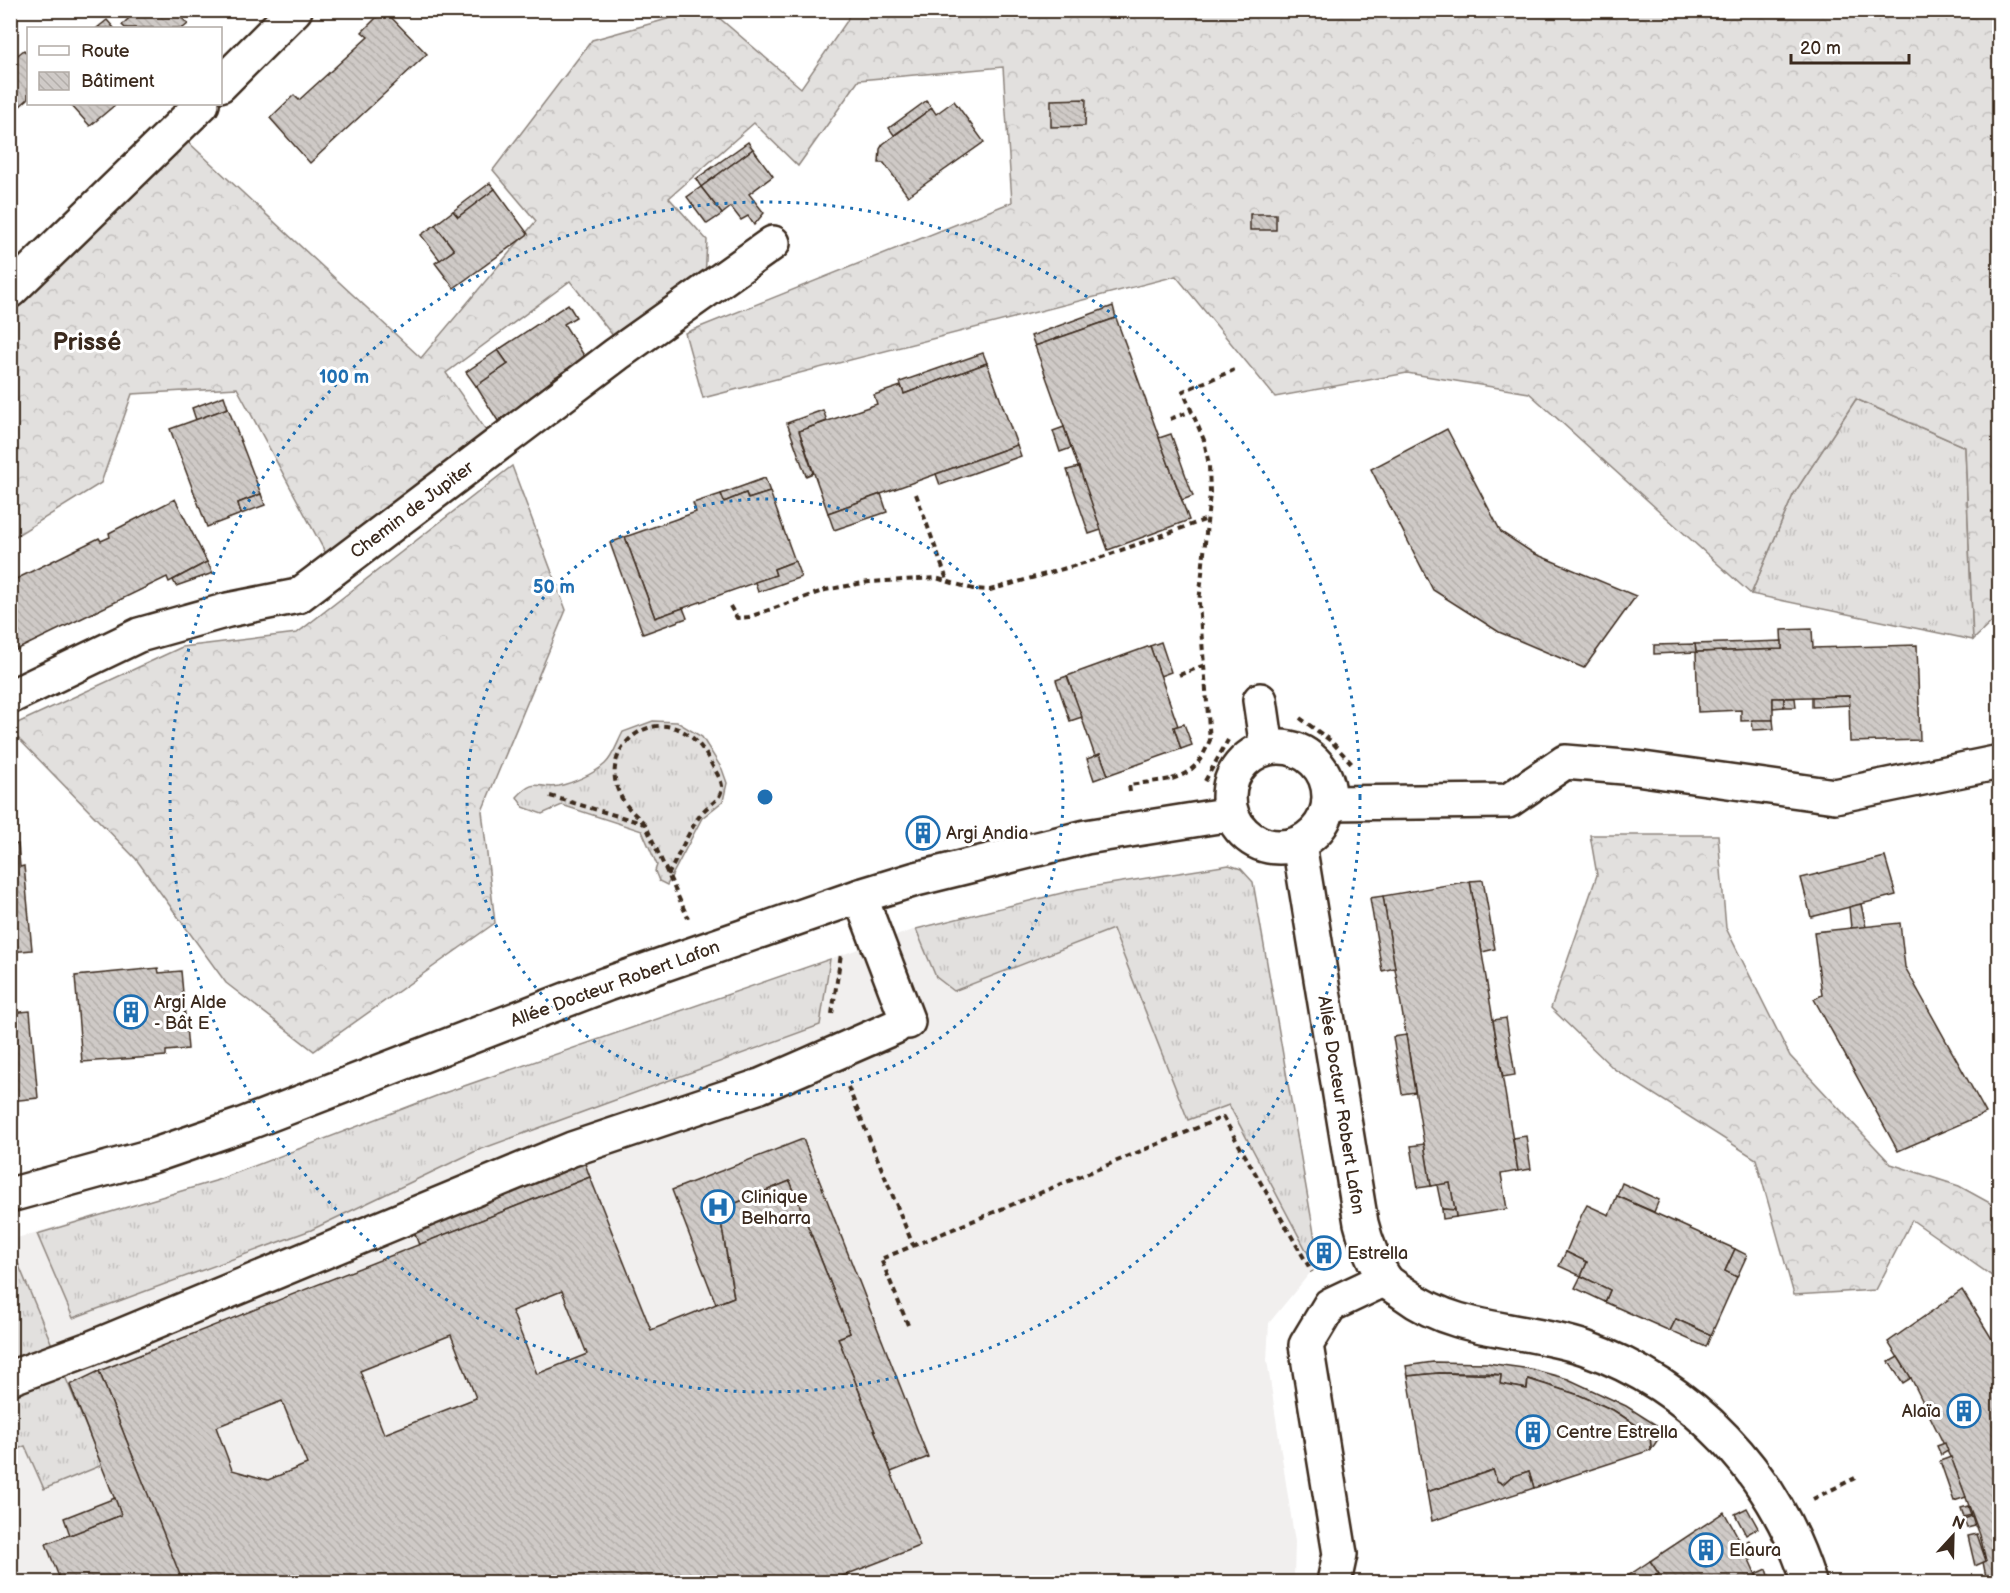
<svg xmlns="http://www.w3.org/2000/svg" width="2010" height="1593" font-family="'Balsamiq Sans',sans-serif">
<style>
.built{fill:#f1efee}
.grass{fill:url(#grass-tufts);stroke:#8e857e;stroke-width:1.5}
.forest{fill:url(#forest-crowns);stroke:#8e857e;stroke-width:1.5}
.building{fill:url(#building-back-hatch);stroke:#3b2a1e;stroke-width:1.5;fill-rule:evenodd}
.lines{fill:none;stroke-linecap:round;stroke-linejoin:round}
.minor-casing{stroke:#3b2a1e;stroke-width:38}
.path{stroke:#3b2a1e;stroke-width:4;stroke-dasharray:6 4.5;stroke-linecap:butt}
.minor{stroke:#fff;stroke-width:33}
.ring{fill:none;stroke:#1f6fb2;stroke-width:3;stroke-dasharray:3 6}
.labels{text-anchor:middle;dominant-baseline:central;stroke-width:6;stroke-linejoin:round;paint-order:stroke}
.street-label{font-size:18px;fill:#3b2a1e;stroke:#fff}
.poi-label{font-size:18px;fill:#3b2a1e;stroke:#fff;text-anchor:start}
.district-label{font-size:24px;font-weight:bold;fill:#3b2a1e;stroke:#fff}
.centre{fill:#1f6fb2;stroke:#fff;stroke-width:3}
.ring-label{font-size:18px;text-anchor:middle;font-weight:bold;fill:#1f6fb2;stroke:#fff;stroke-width:6;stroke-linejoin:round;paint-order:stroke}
</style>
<defs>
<pattern id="grass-tufts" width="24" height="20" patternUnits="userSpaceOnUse" patternTransform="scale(1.5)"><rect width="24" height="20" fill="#e2e0de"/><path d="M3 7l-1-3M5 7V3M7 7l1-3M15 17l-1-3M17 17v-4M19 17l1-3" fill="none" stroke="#c3c0be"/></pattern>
<pattern id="forest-crowns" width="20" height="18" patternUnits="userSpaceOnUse" patternTransform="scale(1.5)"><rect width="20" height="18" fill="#e2e0de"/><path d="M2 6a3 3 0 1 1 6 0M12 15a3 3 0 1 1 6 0" fill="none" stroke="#c3c0be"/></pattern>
<pattern id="building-back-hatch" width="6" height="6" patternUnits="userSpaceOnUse" patternTransform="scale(1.5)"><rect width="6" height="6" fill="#cfcac7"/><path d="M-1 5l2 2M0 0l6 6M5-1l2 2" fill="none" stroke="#b3aeaa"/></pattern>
</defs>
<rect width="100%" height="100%" fill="#fff"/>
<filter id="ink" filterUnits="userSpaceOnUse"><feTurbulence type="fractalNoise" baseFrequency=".0167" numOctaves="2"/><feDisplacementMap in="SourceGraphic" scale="12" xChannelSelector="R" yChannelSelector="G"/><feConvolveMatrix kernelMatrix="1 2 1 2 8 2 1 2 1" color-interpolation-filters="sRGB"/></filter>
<g filter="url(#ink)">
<path class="built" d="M1229 865 1241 869 1253 882 1319 1262 1269 1323 1267 1360 1295 1542 1294 1577 1291 1582H11L10 1240 215 1181 444 1093 916 929 1078 889Z"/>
<g class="grass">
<path d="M1856 399 1965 447 1973 640 1751 594 1793 495Z"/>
<path d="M653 721 677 722 702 737 722 769 727 783 723 801 702 818 667 885 659 881 655 871 657 865 642 831 562 805 542 814 523 807 517 797C536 776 538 790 559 786 572 783 594 774 605 764 613 757 618 741 623 732Z"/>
<path d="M1229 865 1241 869 1253 882 1319 1262 1312 1261 1229 1105 1188 1120 1113 929 954 991 936 977 916 929 1078 889Z"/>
<path d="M830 959 820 1025 476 1151 311 1230 73 1318 37 1234 215 1181 444 1093Z"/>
<path d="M10 1244 102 1465 44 1489 25 1446 12 1451 11 1447Z"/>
</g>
<g class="forest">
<path d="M696 11H711L801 88 847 21 850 11H1999L2000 614 1973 640 1965 447 1856 399 1793 495 1751 594 1529 393 1407 373 1275 397 1176 276 703 398 685 333 1012 202 1003 67 859 80 798 166 754 123 669 198 707 240 705 280 614 337 570 281 446 373 493 440 331 563 237 388 132 394 101 483 11 539V313L187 141 421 358 536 221 493 170 592 40Z"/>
<path d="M512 466 566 610 482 811 495 923 314 1051 226 983 136 859 11 731V726L182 647 297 633Z"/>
<path d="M1590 835H1718L1726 928 1790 1056 1891 1164 1959 1186 1999 1208V1281L1912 1220 1876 1290 1794 1295 1756 1159 1614 1069 1551 1008 1597 875Z"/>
</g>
<g class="building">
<path d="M137 10H174L188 24 183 28H125L122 25Z"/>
<path d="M384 10 427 54 310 163 270 118 294 95 299 100 368 37 362 32Z"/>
<path d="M107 20 114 28H97Z"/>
<path d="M24 50 28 55V99L11 114 10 61Z"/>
<path d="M1086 99 1085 126 1051 127V100Z"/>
<path d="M926 101 932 108 894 135 889 128Z"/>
<path d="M954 101 984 142 908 196 884 163H879L880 149 883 144 932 108 936 114Z"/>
<path d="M70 104H116L90 126Z"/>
<path d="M748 142 753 149 701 187 696 179Z"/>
<path d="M753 149 773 176 749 194 764 213 754 225 748 216 741 220 731 207 722 214 701 187Z"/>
<path d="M490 183 495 189 458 217 453 211Z"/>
<path d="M701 187 722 214 707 224 687 197Z"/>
<path d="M495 189 528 234 454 288 435 263 454 250 435 225 453 211 458 217Z"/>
<rect x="1250" y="214" width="26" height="16"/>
<path d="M435 225 454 250 440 260 421 235Z"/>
<path d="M568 304 576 317 564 324 585 357 551 380 554 385 498 421 476 386 508 364 498 350Z"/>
<path d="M1113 306 1116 318 1035 346 1031 336Z"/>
<path d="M1116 318 1189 520 1108 550 1035 346Z"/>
<path d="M498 350 508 364 476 386 466 372Z"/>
<path d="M983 353 987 363 904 394 900 382Z"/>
<path d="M987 363 1017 445 828 513 799 431 877 404 874 395 901 386 904 394Z"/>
<path d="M224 396 228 408 196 420 192 408Z"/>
<path d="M228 408 261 494 238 503 241 514 207 527 170 429Z"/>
<path d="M823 410 827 421 799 431 813 473 806 476 787 423Z"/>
<path d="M1064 427 1071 448 1060 452 1053 431Z"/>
<path d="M1447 429 1501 532 1533 553 1636 596 1584 668 1499 632 1433 590 1371 469Z"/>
<path d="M1171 434 1193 496 1182 500 1159 438Z"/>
<path d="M1017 445 1021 456 940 485 936 474Z"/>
<path d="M1079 467 1101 530 1089 534 1067 470Z"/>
<path d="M765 478 770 492 748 499 746 493 724 502 721 494Z"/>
<path d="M770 492 795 561 774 569 776 575 655 618 625 537 696 512 693 503 721 494 724 502 746 493 748 499Z"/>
<path d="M261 494 265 505 241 514 238 503Z"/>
<path d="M881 494 887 512 834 530 828 513Z"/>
<path d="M175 499 207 562 169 582 167 577 10 653V582L99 538 101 541 110 537 109 533Z"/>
<path d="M625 537 655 618 683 608 687 618 643 634 610 543Z"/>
<path d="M795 561 801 577 758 592 755 582 776 575 774 569Z"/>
<path d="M207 562 213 573 176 586 173 580Z"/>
<path d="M1812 629 1813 648 1917 645 1920 740 1850 742 1849 696 1773 698V720L1741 721V710L1698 712 1696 652 1782 649 1781 630Z"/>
<path d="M1782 641V649L1696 652 1695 644Z"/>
<path d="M1161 642 1171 672 1160 676 1150 646Z"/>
<path d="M1695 644 1696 652 1654 654V645Z"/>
<path d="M1150 646 1178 726 1174 727 1181 749 1108 775 1100 754 1095 756 1067 676Z"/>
<path d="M1067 676 1082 717 1070 721 1056 680Z"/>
<path d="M1849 696 1850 705 1812 707V697Z"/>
<path d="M1773 698H1784V707L1773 708Z"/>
<path d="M1784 698H1795L1796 707H1784Z"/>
<path d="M1752 720H1773L1774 729 1753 730Z"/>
<path d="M1184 724 1192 745 1181 749 1174 727Z"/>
<path d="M1100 754 1108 775 1094 780 1087 759Z"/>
<path d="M932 821 936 838 914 844 909 828Z"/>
<path d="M18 844 20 867 24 866 32 950 10 952V845Z"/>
<path d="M1885 857 1896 895 1811 917 1801 878Z"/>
<path d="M1483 880 1495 949 1482 952 1470 881Z"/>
<path d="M1470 881 1518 1171 1501 1174 1507 1209 1456 1217 1450 1183 1431 1186 1383 896Z"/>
<path d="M1383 896 1395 968 1382 971 1370 898Z"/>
<path d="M1861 904 1866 927 1851 928 1849 907Z"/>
<path d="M1900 923 1905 967 1986 1113 1898 1151 1814 999 1822 995 1814 932Z"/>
<path d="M158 968 159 973 181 971 188 1049 166 1051V1056L82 1062 75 976Z"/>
<path d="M30 1011 38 1098 10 1101V1013Z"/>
<path d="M1506 1018 1515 1075 1503 1077 1493 1020Z"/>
<path d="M1406 1035 1415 1092 1402 1094 1393 1037Z"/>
<path d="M1526 1136 1531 1169 1518 1171 1513 1138Z"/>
<path d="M803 1139 928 1457 891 1472 838 1338 850 1333 790 1181 719 1210 734 1297 716 1304 672 1190Z"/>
<path d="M1424 1144 1431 1186 1418 1188 1411 1146Z"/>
<path d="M584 1161 590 1177 419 1245 413 1229Z"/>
<path d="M590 1177 651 1330 734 1297 719 1210 790 1181 850 1333 838 1338 920 1546 827 1582H182L99 1371ZM562 1291 587 1354 537 1374 512 1311ZM451 1335 476 1398 384 1434 360 1371ZM282 1401 307 1464 268 1480 232 1470 216 1427Z"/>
<path d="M1450 1183 1455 1210 1442 1209 1437 1185Z"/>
<path d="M1622 1183 1659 1200 1654 1212 1617 1196Z"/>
<path d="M1617 1196 1735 1249 1725 1271 1737 1277 1711 1335 1676 1319 1670 1331 1605 1302 1610 1290 1581 1276 1587 1262 1566 1252 1582 1214 1587 1205 1609 1215Z"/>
<path d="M1442 1209 1455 1210 1456 1217 1443 1219Z"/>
<path d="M1330 1243 1332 1260 1319 1262 1316 1245Z"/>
<path d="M1735 1249 1747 1255 1737 1277 1725 1271Z"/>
<path d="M1566 1252 1587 1262 1581 1276 1559 1266Z"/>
<path d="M1581 1276 1610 1290 1605 1302 1575 1288Z"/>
<path d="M1962 1290 2000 1352V1582H1987L1983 1562 1986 1561 1980 1535 1953 1463 1911 1378 1888 1342Z"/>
<path d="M1676 1319 1711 1335 1706 1347 1670 1331Z"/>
<path d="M1898 1357 1911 1378 1903 1383 1889 1362Z"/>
<path d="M1433 1362 1487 1363 1531 1369 1568 1379 1626 1406 1664 1430 1651 1450 1650 1434 1613 1410 1579 1395 1528 1379 1527 1389 1500 1384 1501 1375 1487 1373H1439L1408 1376 1406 1366Z"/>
<path d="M99 1371 182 1580 176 1582H61L46 1544 121 1515 70 1385Z"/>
<path d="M1439 1373 1501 1375 1500 1384 1527 1389 1528 1379 1579 1395 1613 1410 1650 1434 1651 1450 1534 1488 1529 1471 1511 1477 1503 1484 1497 1481 1493 1470 1427 1492 1408 1376Z"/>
<path d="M1945 1443 1948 1451 1941 1455 1937 1446Z"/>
<path d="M1951 1457 1966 1497 1954 1501 1940 1461Z"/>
<path d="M1493 1470 1497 1481 1503 1484 1511 1477 1529 1471 1534 1488 1432 1521 1427 1492Z"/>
<path d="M115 1498 121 1515 70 1535 64 1518Z"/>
<path d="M1968 1506 1971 1515 1964 1517 1961 1508Z"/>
<path d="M1747 1508 1758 1528 1746 1535 1735 1514Z"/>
<path d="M1724 1512 1742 1544 1759 1582H1645L1659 1574 1650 1561Z"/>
<path d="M1972 1516 1975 1526 1967 1528 1964 1519Z"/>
<path d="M1977 1534 1986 1561 1975 1566 1968 1536Z"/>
<path d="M1749 1540 1757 1557 1750 1560 1742 1544Z"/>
<path d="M1650 1561 1659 1574 1645 1582H1619Z"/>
<path d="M1767 1569 1771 1582H1759L1756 1574Z"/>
</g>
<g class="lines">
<g class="minor-casing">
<g id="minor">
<path d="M220 85 295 10"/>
<path d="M10 291 202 104"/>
<path d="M10 697 139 635 228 610 298 596 617 354 773 243"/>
<path d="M1260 700 1267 748"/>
<circle cx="1279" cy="797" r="50"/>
<path d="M1329 803 1508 801 1565 762 1636 768 1835 796 2000 762"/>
<path d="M1299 844 1361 1223C1366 1243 1372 1260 1384 1277 1388 1284 1398 1289 1405 1294 1458 1334 1524 1327 1585 1348 1693 1386 1775 1474 1809 1582"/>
<path d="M860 896 908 1022"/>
<path d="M10 1195 152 1156 242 1125 607 984 860 896 916 879 1086 837 1231 814"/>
<path d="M10 1378 89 1349 572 1149 760 1086 895 1027"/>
<path d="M1334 1582 1340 1554 1306 1345 1330 1305 1385 1279"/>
</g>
</g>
<g class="path">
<path d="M1170 419 1192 411"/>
<path d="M916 494 947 580"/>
<path d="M730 606 737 618 749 617 825 590 869 582 936 578 973 589 990 590 1094 560 1207 519"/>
<path d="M1179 675 1205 665"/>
<path d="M1300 718 1331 741 1353 765"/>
<path d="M1172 779C1194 772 1201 761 1210 740L1199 603 1210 493 1209 465 1204 440 1183 391 1234 370"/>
<path d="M1205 781 1228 740"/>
<path d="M1130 792 1129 785 1172 779"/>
<path d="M550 796 645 824 688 918"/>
<path d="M645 824C638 817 628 809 623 800 588 746 671 686 710 761 713 768 721 778 722 786 722 801 709 803 701 814 688 832 679 855 668 875"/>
<path d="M832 1014 841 954"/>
<path d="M848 1087 913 1245"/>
<path d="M908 1325 881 1259 1223 1117 1312 1272"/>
<path d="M1813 1499 1855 1478"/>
</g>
<use href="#minor" class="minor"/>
</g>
</g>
<g class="ring">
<circle cx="765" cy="797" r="298"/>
<circle cx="765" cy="797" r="595"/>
</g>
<defs>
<g id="building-ring" transform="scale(1.725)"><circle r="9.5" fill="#fff" stroke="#1f6fb2" stroke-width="1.5"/><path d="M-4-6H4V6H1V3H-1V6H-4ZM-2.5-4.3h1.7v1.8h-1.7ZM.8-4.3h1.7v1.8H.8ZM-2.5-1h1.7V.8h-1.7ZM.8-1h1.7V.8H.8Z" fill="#1f6fb2"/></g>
<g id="hospital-ring" transform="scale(1.725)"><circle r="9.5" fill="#fff" stroke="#1f6fb2" stroke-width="1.5"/><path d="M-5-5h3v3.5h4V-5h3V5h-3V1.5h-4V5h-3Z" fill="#1f6fb2"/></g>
</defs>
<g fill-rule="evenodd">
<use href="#building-ring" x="923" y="833"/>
<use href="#building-ring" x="131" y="1012"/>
<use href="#hospital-ring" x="718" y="1207"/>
<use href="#building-ring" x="1324" y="1253"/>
<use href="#building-ring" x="1964" y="1411"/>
<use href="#building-ring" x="1533" y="1432"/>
<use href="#building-ring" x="1706" y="1550"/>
</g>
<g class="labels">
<g class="street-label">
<text transform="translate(412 510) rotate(-37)">Chemin de Jupiter</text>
<text transform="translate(615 984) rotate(-20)">Allée Docteur Robert Lafon</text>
<text transform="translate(1341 1105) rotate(81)">Allée Docteur Robert Lafon</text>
</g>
<g class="poi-label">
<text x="946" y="833">Argi Andia</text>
<text x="154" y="1002">Argi Alde<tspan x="154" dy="21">- Bât E</tspan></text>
<text x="741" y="1197">Clinique<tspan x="741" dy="21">Belharra</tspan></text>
<text x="1347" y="1253">Estrella</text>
<text x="1941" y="1411" text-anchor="end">Alaïa</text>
<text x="1556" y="1432">Centre Estrella</text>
<text x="1729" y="1550">Elaura</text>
</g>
<g class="district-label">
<text x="87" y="342">Prissé</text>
</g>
</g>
<circle cx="765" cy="797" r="9" class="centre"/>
<g class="ring-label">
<text x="344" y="383">100 m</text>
<text x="554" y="593">50 m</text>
</g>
<rect width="2010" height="1593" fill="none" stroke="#fff" stroke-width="36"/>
<rect x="18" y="18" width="1974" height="1557" fill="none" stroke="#3b2a1e" stroke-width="2" filter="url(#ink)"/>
<rect x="27" y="27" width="195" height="78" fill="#ffffff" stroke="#b1aaa5" stroke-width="1.5"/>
<rect x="39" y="46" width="30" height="9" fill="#ffffff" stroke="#b1aaa5" stroke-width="1.5"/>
<text x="81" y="57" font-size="18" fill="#3b2a1e">Route</text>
<rect x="39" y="72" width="30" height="18" fill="url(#building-back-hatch)" stroke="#b1aaa5" stroke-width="1.5"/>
<text x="81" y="87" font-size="18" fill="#3b2a1e">Bâtiment</text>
<g transform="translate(1953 1536) rotate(22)" stroke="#ffffff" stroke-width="4.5" paint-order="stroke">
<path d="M0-4.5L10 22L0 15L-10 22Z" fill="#3b2a1e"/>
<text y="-9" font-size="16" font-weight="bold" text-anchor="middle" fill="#3b2a1e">N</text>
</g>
<path d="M1791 54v9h118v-9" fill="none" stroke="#3b2a1e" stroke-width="3"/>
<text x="1800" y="54" font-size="18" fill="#3b2a1e" stroke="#ffffff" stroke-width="4.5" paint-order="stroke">20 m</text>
</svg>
